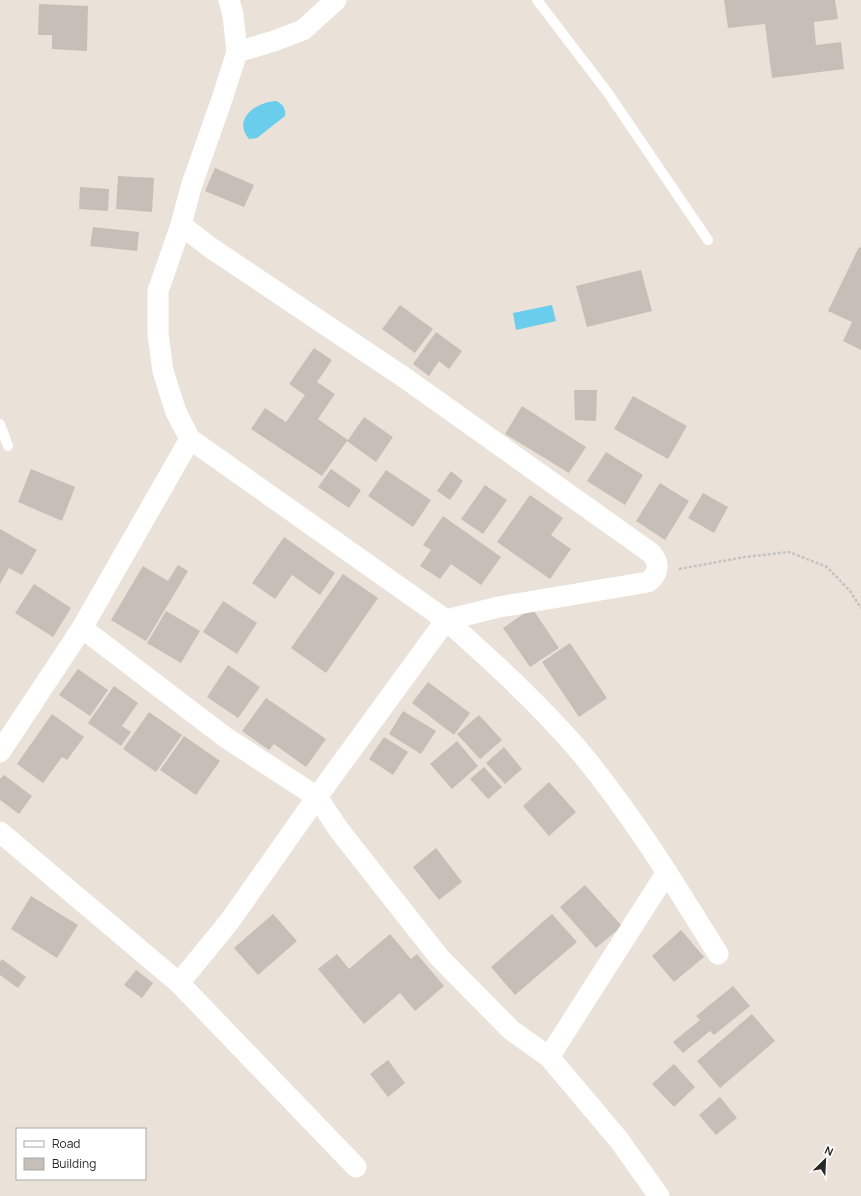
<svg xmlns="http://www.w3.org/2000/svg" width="861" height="1196" font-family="Manrope,sans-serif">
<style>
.water{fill:#6acdec}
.building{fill:#c5bfb8}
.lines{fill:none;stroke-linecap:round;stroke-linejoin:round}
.path{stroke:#c3c3c3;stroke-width:2.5;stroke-dasharray:3 2;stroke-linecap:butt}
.service{stroke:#fff;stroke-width:10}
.minor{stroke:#fff;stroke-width:21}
</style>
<rect width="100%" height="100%" fill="#eae2d8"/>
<g class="water">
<path d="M276 101C283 104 286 109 285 116L257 138 249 139C232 119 256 102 276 101Z"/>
<path d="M552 305 556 321 516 330 513 313Z"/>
</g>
<g class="building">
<path d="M724 0H835L838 19 814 22 816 45 841 42 844 69 772 78 765 24 728 28Z"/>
<path d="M39 4 88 6 87 51 52 49V35H38Z"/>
<path d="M215 168 254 185 244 207 205 191Z"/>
<path d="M118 176 154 178 152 212 116 209Z"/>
<path d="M80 187 109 189 108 211 79 209Z"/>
<path d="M93 227 139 232 137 251 90 246Z"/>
<path d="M859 247 861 248V350L843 341 852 322 828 311Z"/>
<path d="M641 270 652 311 587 327 576 286Z"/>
<path d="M400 305 433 329 415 353 382 329Z"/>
<path d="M436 332 462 351 449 369 439 361 429 376 413 364Z"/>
<path d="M314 348 332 360 317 382 335 394 318 419 348 440 364 417 393 437 376 462 347 441 322 476 251 429 265 408 286 422 305 395 289 384Z"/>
<path d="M574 390H597L596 421 575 420Z"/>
<path d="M633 396 687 426 668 459 614 429Z"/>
<path d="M522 406 586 447 569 473 505 434Z"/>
<path d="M606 452 643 475 625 505 587 481Z"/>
<path d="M31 469 75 487 62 521 18 502Z"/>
<path d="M331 469 361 490 349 508 318 487Z"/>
<path d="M386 470 431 500 413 527 368 496Z"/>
<path d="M451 471 463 481 450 500 437 491Z"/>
<path d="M660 483 689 501 665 540 636 521Z"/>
<path d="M485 485 507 500 483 534 461 519Z"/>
<path d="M703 493 728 507 714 533 688 518Z"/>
<path d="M530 495 563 518 551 535 571 549 550 579 497 542Z"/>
<path d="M443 516 501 557 481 585 451 564 440 579 420 566 431 550 423 545Z"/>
<path d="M0 529 37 550 22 575 9 568 0 584Z"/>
<path d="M284 537 335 573 320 595 292 575 275 599 252 583Z"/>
<path d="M178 565 188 571 146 641 111 620 143 566 168 581Z"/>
<path d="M343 574 378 598 326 673 291 648Z"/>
<path d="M34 584 71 608 53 637 15 613Z"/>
<path d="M223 601 257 623 237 654 203 632Z"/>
<path d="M532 608 559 648 530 667 503 628Z"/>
<path d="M166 611 200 631 181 663 147 643Z"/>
<path d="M570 643 607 698 579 717 542 662Z"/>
<path d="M228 665 260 687 238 718 207 697Z"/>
<path d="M78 669 108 690 90 716 59 695Z"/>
<path d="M428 682 470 713 454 735 412 703Z"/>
<path d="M114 686 138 703 122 726 131 732 121 746 88 723Z"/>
<path d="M266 698 326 739 306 767 274 744 269 750 242 731Z"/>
<path d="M403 711 436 731 421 754 389 734Z"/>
<path d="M149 712 182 735 156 772 123 749Z"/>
<path d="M52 714 84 737 67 760 62 757 43 783 17 764Z"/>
<path d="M479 715 502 740 480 759 457 734Z"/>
<path d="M184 736 220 761 196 795 160 770Z"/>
<path d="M384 737 408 752 393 775 369 759Z"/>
<path d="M457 741 478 766 452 789 430 764Z"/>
<path d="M504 747 522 769 505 784 486 763Z"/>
<path d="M484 767 502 787 488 799 470 779Z"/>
<path d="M4 775 32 796 19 814 0 800V779Z"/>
<path d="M549 782 576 812 549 836 523 806Z"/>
<path d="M436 848 462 882 439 900 413 867Z"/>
<path d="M585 885 622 926 596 948 560 907Z"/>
<path d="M31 896 78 925 57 958 11 929Z"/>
<path d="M273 914 297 941 258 975 234 948Z"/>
<path d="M552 914 577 942 515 995 491 967Z"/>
<path d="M681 930 704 957 674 982 652 956Z"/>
<path d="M390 934 411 959 417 954 444 986 415 1011 400 993 364 1024 318 969 337 954 349 969Z"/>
<path d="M2 959 26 977 18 988 0 975V962Z"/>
<path d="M136 970 153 983 142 998 124 985Z"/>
<path d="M733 986 750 1006 714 1035 710 1031 683 1053 673 1042 700 1020 696 1016Z"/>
<path d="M752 1014 775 1041 720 1088 697 1061Z"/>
<path d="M388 1060 405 1083 388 1097 370 1074Z"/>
<path d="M674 1064 695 1087 674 1107 652 1084Z"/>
<path d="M720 1097 737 1118 716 1135 699 1115Z"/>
</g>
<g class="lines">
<path class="path" d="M679 569 745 557 789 552 827 567 850 591 861 608"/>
<g class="service">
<path d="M537 0 608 93 708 240"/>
<path d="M0 424 8 446"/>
</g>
<g class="minor">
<path d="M237 52 274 41 303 30 336 0"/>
<path d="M181 225 211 248 405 378 651 553C660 563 659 574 648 582L499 607 446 620"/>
<path d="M446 620C491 660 536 701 576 747 630 811 674 883 718 954"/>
<path d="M82 628 225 737 317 797 339 830 439 957 511 1030 549 1057 619 1140 659 1196"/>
<path d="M0 752 82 628 190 439 176 412 163 371 158 334V291L181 225 191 187 222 99 237 52 233 15 229 0"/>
<path d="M0 832 179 983 356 1167"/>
<path d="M179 983 229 922 317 797 446 620 190 439"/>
<path d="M549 1057 667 872"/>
</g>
</g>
<rect x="16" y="1128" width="130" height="52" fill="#ffffff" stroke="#a9a9a9"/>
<rect x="24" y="1141" width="20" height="6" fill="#ffffff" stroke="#a9a9a9"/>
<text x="52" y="1148" font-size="12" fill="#272727">Road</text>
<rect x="24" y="1158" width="20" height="12" fill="#c5bfb8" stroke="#a9a9a9"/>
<text x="52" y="1168" font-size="12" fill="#272727">Building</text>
<g transform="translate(825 1160) rotate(24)" stroke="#ffffff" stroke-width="3" paint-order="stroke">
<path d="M0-3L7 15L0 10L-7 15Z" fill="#272727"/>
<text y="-6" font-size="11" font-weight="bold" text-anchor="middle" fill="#272727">N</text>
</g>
</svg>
